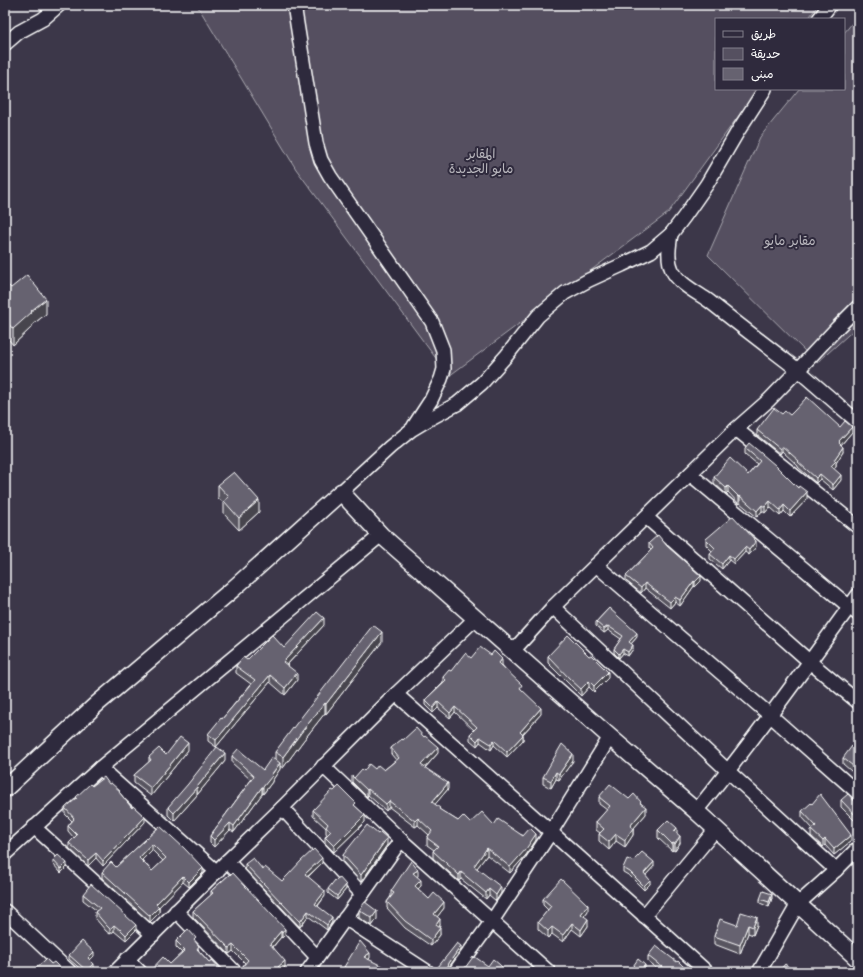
<svg xmlns="http://www.w3.org/2000/svg" width="863" height="977" font-family="Mali,'Playpen Sans Arabic',sans-serif">
<style>
.green{fill:#555060;stroke:#aaa8b0}
.lines{fill:none;stroke-linecap:round;stroke-linejoin:round}
.minor-casing{stroke:#fff;stroke-width:16}
.tertiary-casing{stroke:#fff;stroke-width:19}
.minor{stroke:#2f2a3d;stroke-width:13}
.tertiary{stroke:#2f2a3d;stroke-width:16}
.wall{fill:#585460;stroke:#fff;fill-rule:evenodd}
.shaded-wall{fill:#47454e;stroke:#fff}
.building{fill:#666270;stroke:#fff;fill-rule:evenodd}
.labels{text-anchor:middle;dominant-baseline:central;stroke-width:4;stroke-linejoin:round;paint-order:stroke}
.park-label{font-size:13px;fill:#bbb9bf;stroke:#2f2a3d}
</style>
<rect width="100%" height="100%" fill="#3c3749"/>
<filter id="ink" filterUnits="userSpaceOnUse"><feTurbulence type="fractalNoise" baseFrequency=".025" numOctaves="2"/><feDisplacementMap in="SourceGraphic" scale="8" xChannelSelector="R" yChannelSelector="G"/><feConvolveMatrix kernelMatrix="1 2 1 2 8 2 1 2 1" color-interpolation-filters="sRGB"/></filter>
<g filter="url(#ink)">
<g class="green">
<path d="M197 5H818L808 19H716V89H758L668 213 449 376 296 169Z"/>
<path d="M858 16V326L817 363 708 255 760 137 799 89H844V33Z"/>
</g>
<g class="lines">
<g class="minor-casing">
<g id="minor">
<path d="M294 5 316 143 321 160 330 176 432 322 443 350 444 369 441 379 431 400 414 426"/>
<path d="M819 19 830 5"/>
<path d="M5 44 19 32 43 19 59 5"/>
<path d="M671 234C669 246 667 259 672 270 679 284 696 292 709 301 738 324 768 347 798 370L838 327 858 307"/>
<path d="M736 429 858 527"/>
<path d="M690 474 858 614"/>
<path d="M341 492 390 447 411 430 431 418 457 404 482 383 507 355 538 316 565 293 589 280 622 265 651 251 671 234 684 217 707 184 738 131 765 89"/>
<path d="M646 517 810 662 858 702"/>
<path d="M596 565 771 716 858 793"/>
<path d="M553 607 729 772 836 870"/>
<path d="M513 651 553 607 736 429 769 400 798 370 858 422"/>
<path d="M396 694 551 832 707 972"/>
<path d="M323 766 401 840 549 972"/>
<path d="M100 768 217 872"/>
<path d="M282 808 362 894"/>
<path d="M696 811C753 741 805 668 858 595"/>
<path d="M34 827 153 935"/>
<path d="M5 854 100 768 381 535"/>
<path d="M227 861 317 957"/>
<path d="M5 911 70 972"/>
<path d="M176 911 235 972"/>
<path d="M644 916 716 829"/>
<path d="M345 918 428 972"/>
<path d="M127 959 140 972"/>
<path d="M115 972 227 861 282 808 396 694 476 618"/>
<path d="M307 972 401 840"/>
<path d="M455 972 492 921 551 832 610 737"/>
<path d="M759 972 798 904 836 870 858 848"/>
</g>
</g>
<g class="tertiary-casing">
<path id="tertiary" d="M5 789 98 703 233 589 341 492 381 535 610 737 696 811 858 959"/>
</g>
<use href="#minor" class="minor"/>
<use href="#tertiary" class="tertiary"/>
</g>
<g class="wall">
<path d="M5 282 11 288 46 314 32 325V327L13 345 5 335Z"/>
<path d="M782 414 790 415 840 427 852 432 841 445 843 452 836 463V466L833 469 841 480 833 490 820 479 816 483 798 467V466L782 451 780 454 757 435V430Z"/>
<path d="M745 448 807 499 790 517 784 511 780 516 770 507 765 513 762 511 757 517 740 503 739 504 728 492 726 494 714 483V477L748 475 757 464 745 454Z"/>
<path d="M218 485 259 512 239 530 224 514V503L218 498Z"/>
<path d="M706 539 756 547 749 555 745 552 734 564 729 560 722 569 710 559V554L712 551 706 545Z"/>
<path d="M649 543 667 546 701 581 695 587 694 586 680 606 675 602 670 608 645 588 641 593 626 581V576L651 550 649 548Z"/>
<path d="M609 608 637 637 631 644 633 649 628 656 623 653 619 658 614 653V649L621 639 608 630 604 633 596 626V622Z"/>
<path d="M324 625 287 665 297 680 285 695 270 682 216 747 208 741V734L222 719 251 684 236 673V666L247 660 284 648Z"/>
<path d="M382 642 326 714 325 713 303 741 283 768 280 766V769L272 781V782L263 794H262L234 832 230 830 214 847 210 843V836L251 780 232 763V756L263 770 275 759V752Z"/>
<path d="M548 656 608 678 594 692 589 687 581 696 548 663Z"/>
<path d="M471 658 502 665 541 714 523 734V740L507 757 494 745 491 750 480 742 477 746 470 740V734L474 730 455 712 450 718 438 708 433 713 425 705V700L443 682V677L451 671Z"/>
<path d="M403 740 438 753 425 768 448 789 435 804 440 810 458 821 470 823 494 825 536 840 526 855 510 873 487 855 477 868 501 893 496 901 489 895 486 899 461 879 459 881 433 858V851L434 850 427 845V838L429 835 418 825 415 827 389 807 386 811 368 795 367 797 352 782V776L354 778 364 771 375 769 384 770 396 760 391 754V748Z"/>
<path d="M188 750 151 796 134 783V775L149 762V757L166 755Z"/>
<path d="M858 751V777L843 764V758Z"/>
<path d="M225 761 197 795 174 821 168 815V807Z"/>
<path d="M573 761 559 780 556 779 551 788 543 784V777Z"/>
<path d="M109 784 120 793 132 808 145 822 103 866 96 858 88 866 69 848V843L74 838 68 831V826L72 821 65 814V808L76 798V797L92 786Z"/>
<path d="M334 791 356 807 365 822 334 852 325 843V837L327 835 326 833V828L313 816V810Z"/>
<path d="M599 797 629 799 641 803 646 814 633 829V835L625 847 616 841 609 850 599 841V834L600 833 596 830V822L607 810 599 804Z"/>
<path d="M841 800 858 805V824L841 807Z"/>
<path d="M802 811 851 841 834 855 825 845 823 847 811 836V830L813 829 802 817Z"/>
<path d="M160 826 203 873 189 887 183 882 159 907V913L150 922 102 878V872L116 867ZM152 850 163 861 152 871 142 860Z"/>
<path d="M658 830 677 834 680 843 675 851 673 850 672 851 658 838Z"/>
<path d="M387 845 361 882 343 862V855Z"/>
<path d="M53 860 67 867 61 873 53 864Z"/>
<path d="M633 861 654 866 646 875 650 884 644 890 630 876 623 872V868Z"/>
<path d="M322 863 308 877 325 896 318 906 332 922 327 930 308 916 300 927 245 869V864L282 881Z"/>
<path d="M230 874 285 935 282 938 281 937 273 947 285 967 282 970 283 972H243V966L245 963 233 951 229 954 193 917V911L211 895V891Z"/>
<path d="M418 876 417 877 421 886 418 889 429 899 444 908 437 917 440 925 439 927 440 935 431 946 405 928 387 908V902L391 896V891Z"/>
<path d="M328 889H346L337 900 328 893Z"/>
<path d="M83 894 136 930 126 940 120 935V936L114 931 110 934 106 931 95 918V912L97 911 83 900Z"/>
<path d="M772 898 769 907 760 903V899Z"/>
<path d="M543 899 588 911 584 916 588 926 581 936 572 929 563 942 552 934 548 938 538 929V922L548 910 543 905Z"/>
<path d="M359 910 377 919 372 926 359 918Z"/>
<path d="M737 925H757L753 935 748 933 740 954 714 944V936Z"/>
<path d="M176 941 196 942 199 951 209 962 223 972H151V970L170 964 182 953 176 947Z"/>
<path d="M461 950 449 967 447 972H439L438 971V967Z"/>
<path d="M69 955 94 956 90 960 94 968 90 972H84L69 959Z"/>
<path d="M648 956 687 972H661L648 962Z"/>
<path d="M370 958 368 959 384 972H344V967Z"/>
<path d="M631 969H645L643 972H631Z"/>
</g>
<g class="shaded-wall">
<path d="M46 299V314L32 325V327L13 345V329L31 311Z"/>
<path d="M852 427V432L840 446 839 449V441Z"/>
<path d="M782 446V451L780 454V449Z"/>
<path d="M843 447V452L836 463V466L831 472V466L834 460Z"/>
<path d="M820 474V479L816 483V478Z"/>
<path d="M841 475V480L833 490V485Z"/>
<path d="M728 486V492L726 494V488Z"/>
<path d="M807 492V499L790 517V511Z"/>
<path d="M740 496V503L739 504V497Z"/>
<path d="M259 500V512L239 530V518Z"/>
<path d="M770 501V507L765 513V507Z"/>
<path d="M762 505V511L757 517V511Z"/>
<path d="M784 505V511L780 516V510Z"/>
<path d="M756 541V547L749 555V550Z"/>
<path d="M745 547V552L734 564V559Z"/>
<path d="M729 555V560L722 569V564Z"/>
<path d="M701 576V581L695 587V582Z"/>
<path d="M694 581V586L680 606V600Z"/>
<path d="M645 583V588L641 593V588Z"/>
<path d="M675 597V602L670 608V602Z"/>
<path d="M324 618V625L283 669V662Z"/>
<path d="M608 626V630L604 633V629Z"/>
<path d="M382 632V642L326 714V704Z"/>
<path d="M637 633V637L629 646V642Z"/>
<path d="M633 645V649L628 656V652Z"/>
<path d="M623 649V653L619 658V654Z"/>
<path d="M502 659V665L499 668V663Z"/>
<path d="M608 672V678L594 692V686Z"/>
<path d="M297 673V680L285 695V688Z"/>
<path d="M270 675V682L216 747V740Z"/>
<path d="M589 681V687L581 696V689Z"/>
<path d="M438 702V708L433 713V708Z"/>
<path d="M325 703V713L303 741 283 768V757L303 730Z"/>
<path d="M455 707V712L450 718V713Z"/>
<path d="M541 708V714L520 737V732Z"/>
<path d="M523 735V740L507 757V752Z"/>
<path d="M480 737V742L477 746V741Z"/>
<path d="M494 740V745L491 750V744Z"/>
<path d="M188 743V750L151 796V788Z"/>
<path d="M438 747V753L421 772V765Z"/>
<path d="M225 753V761L197 795V787Z"/>
<path d="M573 754V761L559 780V774Z"/>
<path d="M280 763V769L272 781V782L263 794V787Z"/>
<path d="M556 772V779L551 788V781Z"/>
<path d="M448 783V789L432 808V802Z"/>
<path d="M197 787V795L174 821V813Z"/>
<path d="M262 787V794L234 832V826Z"/>
<path d="M368 789V795L367 797V790Z"/>
<path d="M389 801V807L386 811V804Z"/>
<path d="M646 807V814L633 829V835L625 847V840L630 826Z"/>
<path d="M365 815V822L334 852V846Z"/>
<path d="M145 817V822L103 866V861Z"/>
<path d="M418 818V825L415 827V821Z"/>
<path d="M230 823V830L214 847V840Z"/>
<path d="M677 828V836L674 831Z"/>
<path d="M536 834V840L526 855 510 873V867Z"/>
<path d="M616 834V841L609 850V842Z"/>
<path d="M851 835V841L834 855V849Z"/>
<path d="M680 836V843L675 851V844Z"/>
<path d="M387 838V845L361 882V875Z"/>
<path d="M825 839V845L823 847V841Z"/>
<path d="M673 843V850L672 851V844Z"/>
<path d="M152 844V850L139 863V858Z"/>
<path d="M487 848V855L474 872V866Z"/>
<path d="M96 853V858L88 866V860Z"/>
<path d="M322 858V863L305 879V874Z"/>
<path d="M654 862V866L644 877V873Z"/>
<path d="M67 863V867L61 873V869Z"/>
<path d="M203 868V873L189 887V882Z"/>
<path d="M418 870V876L413 880V873Z"/>
<path d="M461 872V879L459 881V875Z"/>
<path d="M183 876V882L156 910V904Z"/>
<path d="M421 880V886L415 892V886Z"/>
<path d="M650 880V884L644 890V886Z"/>
<path d="M346 885V889L337 900V896Z"/>
<path d="M501 887V893L496 901V895Z"/>
<path d="M489 889V895L486 899V893Z"/>
<path d="M325 891V896L315 909V904Z"/>
<path d="M772 894V898L769 907V902Z"/>
<path d="M444 902V908L434 921V914Z"/>
<path d="M588 905V911L581 920V914Z"/>
<path d="M159 907V913L150 922V916Z"/>
<path d="M308 911V916L300 927V922Z"/>
<path d="M377 911V919L372 926V918Z"/>
<path d="M332 917V922L327 930V925Z"/>
<path d="M757 917V925L753 935V927Z"/>
<path d="M440 919V925L436 932V925Z"/>
<path d="M588 919V926L581 936V930Z"/>
<path d="M572 923V929L563 942V935Z"/>
<path d="M114 925V931L110 934V929Z"/>
<path d="M136 925V930L126 940V935Z"/>
<path d="M748 925V933L740 954V945Z"/>
<path d="M552 927V934L548 938V931Z"/>
<path d="M440 928V935L431 946V940Z"/>
<path d="M285 929V935L282 938V933Z"/>
<path d="M281 931V937L270 950V944Z"/>
<path d="M233 945V951L229 954V948Z"/>
<path d="M461 946V950L449 967 447 972H445L449 963Z"/>
<path d="M94 952V956L88 962V958Z"/>
<path d="M370 953V958L364 963V957Z"/>
<path d="M285 961V967L280 972 278 967Z"/>
<path d="M94 964V968L90 972H87V971Z"/>
<path d="M645 965V969L643 972H640Z"/>
</g>
<g class="building">
<path d="M27 275 46 299 31 311 32 312 13 329 5 320V282L11 288Z"/>
<path d="M807 397 840 427 845 421 852 427 839 441 840 442 839 443 843 447 834 460 836 461 831 466 841 475 833 485 820 474 816 478 798 462 799 461 782 446 780 449 757 430 774 408 782 414 785 411 790 415 794 411Z"/>
<path d="M749 443 775 465 798 488 799 486 807 492 790 511 784 505 780 510 770 501 765 507 762 505 757 511 740 496 739 497 728 486 726 488 714 477 730 458 748 475 760 461 745 448Z"/>
<path d="M234 472 259 500 239 518 224 501 229 497 218 485Z"/>
<path d="M733 516 756 541 749 550 745 547 734 559 729 555 722 564 710 554 715 548 706 539Z"/>
<path d="M658 535 667 546 701 576 695 582 694 581 680 600 675 597 670 602 645 583 641 588 626 576 653 548 649 543Z"/>
<path d="M609 608 637 633 629 642 633 645 628 652 623 649 619 654 614 649 623 636 608 626 604 629 596 622Z"/>
<path d="M317 612 324 618 283 662 297 673 285 688 270 675 216 740 208 734 221 718 222 719 255 680 236 666 243 657 247 660 272 635 284 648Z"/>
<path d="M373 625 382 632 326 704 325 703 303 730 283 757 275 752 296 724Z"/>
<path d="M568 635 589 656 591 655 608 672 594 686 589 681 581 689 570 679 548 656Z"/>
<path d="M480 647 491 655 494 651 502 659 499 663 522 685 520 688 541 708 520 732 523 735 507 752 494 740 491 744 480 737 477 741 470 734 477 727 455 707 450 713 438 702 433 708 425 700 446 680 443 677 449 670 451 671 465 653 471 658Z"/>
<path d="M416 728 424 737 425 736 438 747 421 765 448 783 432 802 440 808 439 809 458 821 463 816 470 823 482 812 494 825 498 819 523 836 530 828 536 834 526 849 510 867 487 848 474 866 501 887 496 895 489 889 486 893 461 872 459 875 433 851 438 846 427 838 432 831 418 818 415 821 389 801 386 804 368 789 367 790 352 776 354 778 362 769 364 771 369 764 375 769 378 765 384 770 399 758 391 748 402 739 403 740Z"/>
<path d="M180 737 188 743 151 788 134 775 151 760 149 757 159 748 166 755Z"/>
<path d="M562 744 573 754 559 774 556 772 551 781 543 777Z"/>
<path d="M852 746 858 751V770L843 758Z"/>
<path d="M217 747 225 753 197 787 174 813 168 807 188 784Z"/>
<path d="M238 749 263 770 272 757 280 763 271 775 272 776 263 787H262L234 826 230 823 214 840 210 836 254 776 232 756Z"/>
<path d="M104 777 109 784 111 783 120 791 119 792 132 808 133 806 145 817 103 861 96 853 88 860 69 843 77 835 68 826 74 819 73 818H74L65 808 77 798 76 797 90 784 92 786Z"/>
<path d="M610 784 629 799 634 794 641 802 640 803 646 807 630 826 633 828 625 840 616 834 609 842 599 834 604 829 596 822 610 806 599 797Z"/>
<path d="M339 786 356 803 354 805 365 815 334 846 325 837 331 831 326 827 328 824 313 810 332 790 334 791Z"/>
<path d="M820 794 851 835 834 849 825 839 823 841 811 830 816 826 802 811 811 803 812 804Z"/>
<path d="M848 794 858 805V818L841 800Z"/>
<path d="M668 820 677 828 674 831 680 836 675 844 673 843 672 844 658 830Z"/>
<path d="M367 825 378 834 380 832 387 838 361 875 343 855Z"/>
<path d="M160 826 184 848 203 868 189 882 183 876 156 904 159 907 150 916 102 872 111 862 116 867ZM152 844 166 858 152 871 139 858Z"/>
<path d="M314 849 322 858 305 874 325 891 315 904 332 917 327 925 308 911 300 922 245 864 253 858 263 870 265 867 282 881 288 875 301 861Z"/>
<path d="M642 852 654 862 644 873 650 880 644 886 630 872 623 868 627 859 633 861Z"/>
<path d="M58 855 67 863 61 869 53 860Z"/>
<path d="M411 861 418 870 413 873 421 880 415 886 429 899 434 893 444 902 434 914 440 919 436 925 440 928 431 940 405 921 387 902 394 893 391 891Z"/>
<path d="M233 873 285 929 282 933 281 931 270 944 285 961 278 967 283 972H249L243 966 248 960 233 945 229 948 193 911 213 893 211 891 230 874 231 875Z"/>
<path d="M339 877 346 885 337 896 328 889 335 880 336 881Z"/>
<path d="M561 879 588 905 581 914 588 919 581 930 572 923 563 935 552 927 548 931 538 922 551 906 543 899Z"/>
<path d="M91 884 136 925 126 935 120 929V930L114 925 110 929 106 925 95 912 100 908 83 894Z"/>
<path d="M763 891 772 894 769 902 760 899Z"/>
<path d="M365 902 377 911 372 918 359 910Z"/>
<path d="M741 912 757 917 753 927 748 925 740 945 714 936 720 919 737 925Z"/>
<path d="M188 929 196 938 194 940 199 946 197 949 209 962 212 960 223 972H153L151 970 163 957 170 964 185 950 176 941Z"/>
<path d="M82 941 94 952 88 958 94 964 87 971 69 955Z"/>
<path d="M360 941 370 953 364 957 384 967 382 972H352L344 967Z"/>
<path d="M457 943 461 946 449 963 447 969 444 972 438 967Z"/>
<path d="M656 946 677 962 678 961 687 970 685 972H668L648 956Z"/>
<path d="M473 957 474 958 475 957 488 966 493 959 500 965 505 970 503 972H462Z"/>
<path d="M46 959 51 964 54 962 63 971 61 972H32Z"/>
<path d="M638 959 645 965 640 972H635L631 969Z"/>
<path d="M785 964 795 972H778Z"/>
<path d="M822 968 827 972H819Z"/>
</g>
</g>
<g class="labels">
<g class="park-label">
<text x="481" y="152">المقابر<tspan x="481" dy="15">مايو الجديدة</tspan></text>
<text x="790" y="239">مقابر مايو</text>
</g>
</g>
<rect width="863" height="977" fill="none" stroke="#2f2a3d" stroke-width="20"/>
<rect x="10" y="10" width="843" height="957" fill="none" stroke="#fff" stroke-width="1.5" filter="url(#ink)"/>
<rect x="715" y="18" width="130" height="72" fill="#2f2a3d" stroke="#827f8b"/>
<rect x="723" y="31" width="20" height="6" fill="#2f2a3d" stroke="#827f8b"/>
<text x="751" y="38" font-size="12" fill="#ffffff">طريق</text>
<rect x="723" y="48" width="20" height="12" fill="#555060" stroke="#827f8b"/>
<text x="751" y="58" font-size="12" fill="#ffffff">حديقة</text>
<rect x="723" y="68" width="20" height="12" fill="#666270" stroke="#827f8b"/>
<text x="751" y="78" font-size="12" fill="#ffffff">مبنى</text>
</svg>
